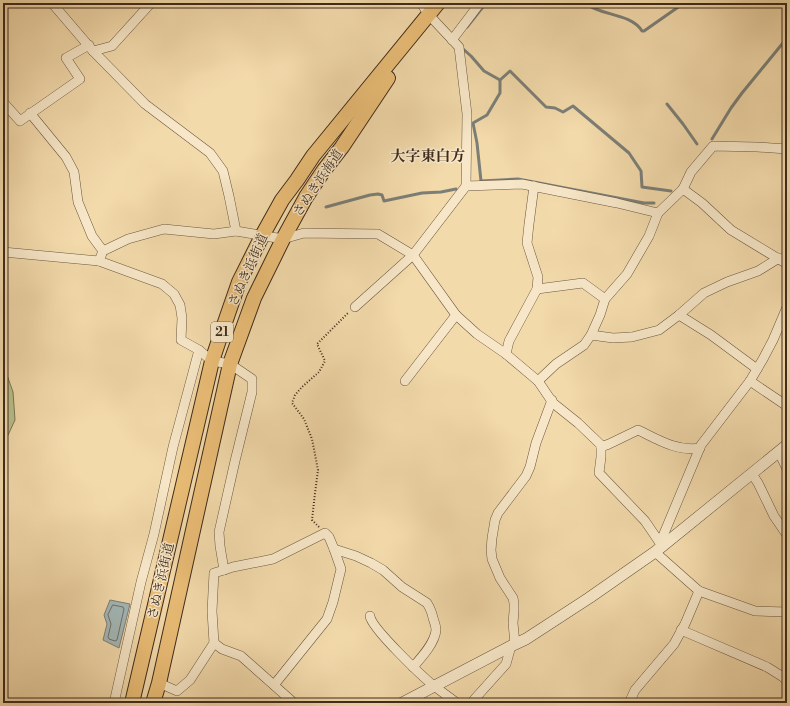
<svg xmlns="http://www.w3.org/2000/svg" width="790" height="706" font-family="'Libre Bodoni','Noto Serif JP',serif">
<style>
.green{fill:#b8c08b;stroke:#7b7654}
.water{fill:#a3b7b6;stroke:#7b7f78}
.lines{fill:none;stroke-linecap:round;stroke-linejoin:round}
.shore{stroke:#707169;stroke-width:1}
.stream{stroke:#7b7f78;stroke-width:3}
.minor-casing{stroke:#6b5740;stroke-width:10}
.tertiary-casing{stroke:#6b5740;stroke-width:12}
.primary-casing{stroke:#3e2b1c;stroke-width:16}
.path{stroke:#3e2b1c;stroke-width:2;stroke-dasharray:1 2;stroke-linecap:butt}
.minor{stroke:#f7e7c8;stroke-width:9}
.tertiary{stroke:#f7e7c8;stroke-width:11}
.primary{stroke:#eabd76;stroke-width:14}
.labels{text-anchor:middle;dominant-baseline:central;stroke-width:3;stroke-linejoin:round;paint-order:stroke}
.shield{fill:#f7e7c8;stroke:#766350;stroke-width:1}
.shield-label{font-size:12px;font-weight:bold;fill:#3e2b1c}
.street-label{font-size:13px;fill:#3e2b1c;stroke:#f7e7c8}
.quarter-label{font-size:15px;font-weight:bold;fill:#3e2b1c;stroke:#f7e7c8}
</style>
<rect width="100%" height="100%" fill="#f3daab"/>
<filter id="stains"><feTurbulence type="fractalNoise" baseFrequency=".005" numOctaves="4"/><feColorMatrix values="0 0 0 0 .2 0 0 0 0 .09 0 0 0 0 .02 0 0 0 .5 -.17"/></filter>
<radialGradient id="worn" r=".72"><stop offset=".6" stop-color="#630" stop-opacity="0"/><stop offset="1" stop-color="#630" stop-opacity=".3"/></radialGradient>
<path class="green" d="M3 369 7 375 13 392 15 420 3 446Z"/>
<path class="water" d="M110 600 130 604 119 648 103 640 107 624 104 615Z"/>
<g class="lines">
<path class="shore" d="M113 605 123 607 124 609 117 640 115 641 109 639 108 637 111 624 108 615Z"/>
<g class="stream">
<path d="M585 3C600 16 631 13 642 31H644L684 3"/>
<path d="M467 27 486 3"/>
<path d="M462 48 471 56 484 71 500 80 510 71 546 107 555 108 563 112 573 106 629 153 641 171 642 187 671 191"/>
<path d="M500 80V93L487 115 473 123 477 143 481 181 518 179 644 203H654"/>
<path d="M667 104 683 124 697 144"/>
<path d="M712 139 731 108 742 93 787 38"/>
<path d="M326 207 370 195 378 194 382 195 384 201 422 193 441 192 456 189"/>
</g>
<g class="minor-casing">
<g id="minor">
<path d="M52 3 93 51 145 104 210 153 223 171 229 196 236 231"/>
<path d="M452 40 480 3"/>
<path d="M93 51 112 46 151 3"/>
<path d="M3 102 20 121 80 79 66 58 89 45"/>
<path d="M30 113 66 157 74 172 78 202 92 236 103 251"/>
<path d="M466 186 522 184 617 203 658 213 683 189 702 203 731 230 787 264"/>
<path d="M683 189 691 172 713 146 757 147 787 149"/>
<path d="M3 252 99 261 162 284 174 294 180 305 182 318 181 340 199 350 212 361 230 364 252 379V392L235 461 219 532 220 546 224 570 214 573 212 611 214 643 190 680 177 691 159 683"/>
<path d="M99 261 103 251 128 239 164 229 214 234 236 231 283 239 304 233 378 234 413 255 456 315 477 334 506 354 538 381 553 403 578 423 601 445V457L599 473 645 521 662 546"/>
<path d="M537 289 583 283 605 299"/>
<path d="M355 307 413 255 466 186 467 114 459 47 429 15 421 3"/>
<path d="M679 315 711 335 757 369"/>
<path d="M591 335 600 315 605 299 627 274 649 236 658 213"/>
<path d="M506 354 509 341 537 289 538 277 527 243 529 224 534 186"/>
<path d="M405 381 456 315"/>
<path d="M538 381 556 364 584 345 591 335 613 338 632 337 659 330 679 315 704 293 727 282 758 271 779 258"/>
<path d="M750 381 787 406"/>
<path d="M601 447 609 444 638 430C657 439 677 452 700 448"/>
<path d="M779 452 787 469"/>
<path d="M752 474 758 483 774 516 787 535"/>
<path d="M662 546 663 536 701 445 750 381 763 359 773 340 787 307"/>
<path d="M655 552 699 591 755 611 787 612"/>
<path d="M224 570 233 567 273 559 325 533 329 537 334 549 356 556 371 563 383 570 402 587 427 603C430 608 432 612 433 618 434 621 436 626 436 630 435 643 421 658 413 667"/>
<path d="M370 616C371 628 423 677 434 686 442 692 449 697 457 703"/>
<path d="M681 630 767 667 783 677 787 681"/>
<path d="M214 643 222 649 241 656 294 703"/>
<path d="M515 644 513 623 514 611V603L513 598 500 578 492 559 491 550 492 538 495 520 498 513 526 476 530 467 536 443 552 400"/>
<path d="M274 685 327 619 333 602 341 569 334 549"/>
<path d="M114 703 141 582 154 534 173 447 199 350"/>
<path d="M471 703 506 664 511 646"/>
<path d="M629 703 635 690 674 644 685 624 699 591"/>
</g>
</g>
<g class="tertiary-casing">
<path id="tertiary" d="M402 703 511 646 526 639 589 598 655 552 787 445"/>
</g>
<g class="primary-casing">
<g id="primary">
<path d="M132 703 212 361 222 331 239 282 262 236 282 200 297 180 313 156 438 3"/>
<path d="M153 703 159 683 230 364 254 298 283 239 306 197 324 170 342 147 388 78"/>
</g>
</g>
<path class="path" d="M319 527 312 520 315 493 318 470 312 439 304 419 292 403 295 395 302 387 319 372 325 361 317 344 348 313"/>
<use href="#minor" class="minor"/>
<use href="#tertiary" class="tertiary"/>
<use href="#primary" class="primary"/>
</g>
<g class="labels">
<rect class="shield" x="211" y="322" width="22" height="20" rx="3"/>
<g class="shield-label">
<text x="222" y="332">21</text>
</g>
<g class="street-label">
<text transform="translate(318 183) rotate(-56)">さぬき浜海道</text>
<text transform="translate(248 270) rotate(-66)">さぬき浜街道</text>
<text transform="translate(161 581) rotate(-77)">さぬき浜街道</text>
</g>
<g class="quarter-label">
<text x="428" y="156">大字東白方</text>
</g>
</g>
<rect width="790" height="706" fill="none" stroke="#f3daab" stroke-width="16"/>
<rect x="4" y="4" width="782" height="698" fill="none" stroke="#3e2b1c" stroke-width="2"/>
<rect x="8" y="8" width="774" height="690" fill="none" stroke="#3e2b1c"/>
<rect width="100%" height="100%" filter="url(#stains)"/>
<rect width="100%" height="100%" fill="url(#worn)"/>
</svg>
